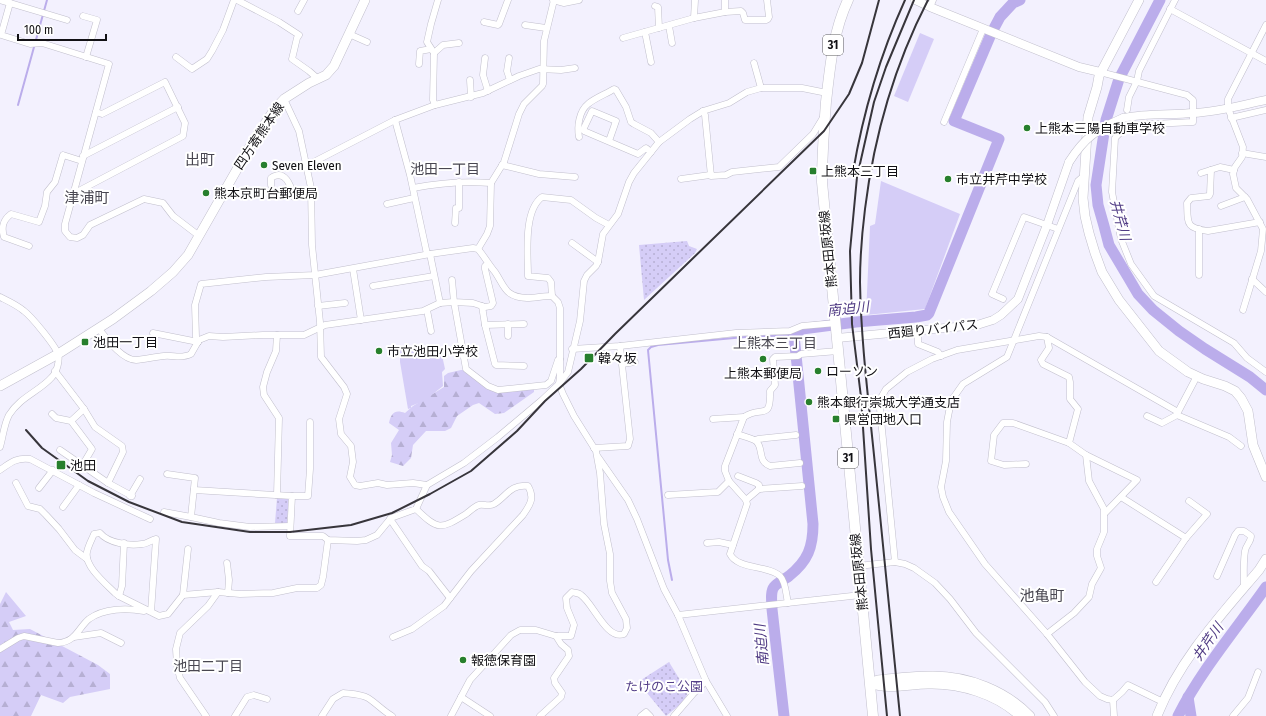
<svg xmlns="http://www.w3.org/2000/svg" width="1266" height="716" font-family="'Fira Sans Condensed','Noto Sans JP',sans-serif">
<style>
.green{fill:url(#green-dots)}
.forest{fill:url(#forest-firs)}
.pitch{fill:#d5cdf7}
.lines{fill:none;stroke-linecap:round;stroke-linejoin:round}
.stream{stroke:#bbadeb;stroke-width:2}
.river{stroke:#bbadeb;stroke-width:11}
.minor-casing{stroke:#c1bfcc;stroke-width:7}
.tertiary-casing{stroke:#c1bfcc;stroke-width:9}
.secondary-casing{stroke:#c1bfcc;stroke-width:10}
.primary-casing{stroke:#c1bfcc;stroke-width:11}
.minor{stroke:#fff;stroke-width:6}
.tertiary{stroke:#fff;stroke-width:8}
.secondary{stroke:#fff;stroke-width:9}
.primary{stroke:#fff;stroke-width:10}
.rail{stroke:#37353b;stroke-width:2}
.tertiary-bridge-casing{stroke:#c1bfcc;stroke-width:9;stroke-linecap:butt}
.tertiary-bridge{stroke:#fff;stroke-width:8}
.poi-dot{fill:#277f2d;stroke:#fff;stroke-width:1.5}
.labels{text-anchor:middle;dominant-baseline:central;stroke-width:4;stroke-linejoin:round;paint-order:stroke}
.shield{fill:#fff;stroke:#59585b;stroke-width:1}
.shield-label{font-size:12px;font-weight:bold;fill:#121115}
.poi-label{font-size:13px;fill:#121115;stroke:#fff;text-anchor:start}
.street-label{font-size:13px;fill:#121115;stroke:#fff}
.park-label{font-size:13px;fill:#543f89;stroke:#fff}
.neighbourhood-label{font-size:14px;fill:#494751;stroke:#fff}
.water-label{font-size:14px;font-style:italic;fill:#503b84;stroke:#fff}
.quarter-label{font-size:15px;fill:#494751;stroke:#fff}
</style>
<defs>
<pattern id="green-dots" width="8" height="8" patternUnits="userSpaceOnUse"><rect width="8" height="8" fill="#d5cdf7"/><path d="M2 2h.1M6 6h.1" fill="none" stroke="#b6afd3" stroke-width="1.8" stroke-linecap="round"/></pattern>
<pattern id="forest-firs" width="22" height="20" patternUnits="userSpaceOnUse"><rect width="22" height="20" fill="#d5cdf7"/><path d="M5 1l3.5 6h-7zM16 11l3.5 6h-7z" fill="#b6afd3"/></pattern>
</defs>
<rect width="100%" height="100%" fill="#f3f1fe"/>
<g class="green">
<path d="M687 241 689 246 697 249 695 253 644 300 639 245Z"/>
<path d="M277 498H289L287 523H275Z"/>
<path d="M669 662 688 693 682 703 666 716 638 682Z"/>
</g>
<g class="forest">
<path d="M461 370H466L493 389 534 388V392L504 413 495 414 479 403 473 405 457 416 451 428 445 431H426L413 445 411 458 403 466 390 462 392 455 391 443 399 430 389 423C391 413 395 409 405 413L413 406 444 387V376L448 373Z"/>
<path d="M6 592 26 616 9 622 13 630 30 629 98 665 110 674V689L70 697 63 703 41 695 31 716H0V604Z"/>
</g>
<g class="pitch">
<path d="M920 33 934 39 908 102 894 96Z"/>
<path d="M881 181 960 214 925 309 866 315 870 226 875 224Z"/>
<path d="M435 346 436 347 440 346 445 369 442 372 443 386 424 401 411 406V408L408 409 400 362V349L408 348 410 350Z"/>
</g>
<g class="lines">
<g class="stream">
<path d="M18 105 47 0"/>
<path d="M672 580 668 560 648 350 651 347 658 345 745 337 794 335"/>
</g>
<g class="river">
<path d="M1160 0 1119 79 1106 120 1096 185 1098 205 1104 226 1109 245 1128 277 1138 294 1153 310 1179 331 1205 349 1250 377 1266 390"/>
<path d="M1188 697 1191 716"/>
<path d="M784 716 772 609C772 603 770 592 774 587 777 583 785 579 789 576 808 561 813 547 813 524L794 335 802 329 856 322 916 317 927 315 929 313 999 139 954 121 991 34 1000 17 1013 3 1020 0"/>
<path d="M1178 716C1200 672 1237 628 1266 587"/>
</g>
<g class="minor-casing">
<g id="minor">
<path d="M0 0 67 20"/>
<path d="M237 0 279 22 299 35 297 38 292 59 309 71 317 78"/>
<path d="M553 0 564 3 579 0"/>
<path d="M10 3 1 35 30 44 42 43 109 64 65 224V231L70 237 77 238 83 235 90 225 144 199 163 203 173 216 198 235"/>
<path d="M655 6 658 7 659 28"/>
<path d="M930 7 933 0"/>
<path d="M1170 9 1266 61"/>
<path d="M298 11 304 0"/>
<path d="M725 12V0"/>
<path d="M83 16 97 20 86 57"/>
<path d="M694 18 695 0"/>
<path d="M484 22 498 25 499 24 508 0"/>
<path d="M525 25 546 28"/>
<path d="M669 26 672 43"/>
<path d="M645 32 651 62"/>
<path d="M349 34 367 42"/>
<path d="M623 38 694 18 725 12 741 11 743 13 745 20H766L768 19 769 17 767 0"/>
<path d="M434 53 443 45 459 43"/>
<path d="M176 57 192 69 207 59 212 51 223 30 234 0"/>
<path d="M485 58 483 75 488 91"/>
<path d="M509 58 507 71 510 80"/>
<path d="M754 63 761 88"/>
<path d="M419 64 420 51 431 49"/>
<path d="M1100 72 1187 95 1193 100V122L1132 125 1126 127 1115 138 1112 192 1121 239 1131 264 1154 296 1234 343 1247 358 1266 372"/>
<path d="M470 80 471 97"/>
<path d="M284 99 299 131 311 188 312 245 320 322 321 357 344 387 347 394 339 419 341 434 351 446 353 462 350 477 355 485 360 486 378 483 387 485 413 483 427 485 464 463 498 437 542 400 559 384 568 372 580 321 584 281 587 275 596 266 598 262 603 234 618 214 629 182 634 173 659 142 690 119 703 111 729 103 747 92 761 88H802L827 93"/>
<path d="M435 105 433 100 434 53 427 42 431 24 438 0"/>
<path d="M1127 110 1129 97 1137 81 1139 71 1175 0"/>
<path d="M703 111 705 115 711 176 726 175 732 172 779 167 813 134 824 116"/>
<path d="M1231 118 1266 110"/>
<path d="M395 120 410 175 427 254"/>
<path d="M944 122 983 29"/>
<path d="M579 137C577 127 579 111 588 104 595 98 606 94 614 89L616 90 626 107 631 122 634 124 651 133 659 142"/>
<path d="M609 141 616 121 592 111 583 130 584 131 638 154 646 148 651 152"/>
<path d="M1242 153 1266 157"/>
<path d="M83 156 178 107"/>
<path d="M502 165 539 174 575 177"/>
<path d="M306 166 395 120 435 105 483 93 519 76 539 69 561 70 575 68"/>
<path d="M1211 170 1210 194 1209 196 1191 198 1187 203C1188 223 1185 228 1208 231L1260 222"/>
<path d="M1201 173 1220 167 1234 170"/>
<path d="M1085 175 1078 181 1007 357 963 384 951 401 947 422 946 461 941 487 943 497 949 512 985 564 1047 634 1085 682 1100 696 1107 699 1113 700 1122 692 1128 685 1163 702"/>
<path d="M681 179 710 175"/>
<path d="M271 185V178C285 168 291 186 294 197L311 192"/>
<path d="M413 188C439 183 464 181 491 183"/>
<path d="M73 194 183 136 185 123 165 82 102 114 96 112"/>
<path d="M387 204 414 198"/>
<path d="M1221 206 1245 197"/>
<path d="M455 223 456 208H459V182"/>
<path d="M1199 229V275"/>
<path d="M572 243 598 262"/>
<path d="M29 246 4 237C1 227 3 220 11 214L39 222 45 206 47 192 55 182 63 155 82 161"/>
<path d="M478 249 487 234 490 226 491 183 504 162 519 114 524 104 542 86 543 84 544 41 554 0"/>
<path d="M430 254 440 303"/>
<path d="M353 269 361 320"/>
<path d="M1252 279 1266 292"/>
<path d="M452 280 454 302 473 303 485 307 491 306 493 303 485 269V266L488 264"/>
<path d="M373 286 434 276"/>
<path d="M552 296 551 282 548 278 528 276C528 255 523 211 542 197L571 200 596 218 609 225"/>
<path d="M0 297C8 301 17 305 24 311 31 316 55 345 58 354 60 360 57 372 52 377 40 391 20 397 9 415 4 424 3 437 0 447"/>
<path d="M1003 299 992 294 1024 217 1058 229"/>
<path d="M318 306 345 303"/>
<path d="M482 306 485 325 495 364 496 365 524 366"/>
<path d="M427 310 431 331"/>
<path d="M1243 310 1261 251 1263 229 1247 199 1236 188 1233 174 1235 167 1242 157 1243 147 1228 108V99L1266 25"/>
<path d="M508 324V336"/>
<path d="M485 325 524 324"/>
<path d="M99 329C107 339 122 360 136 360 145 359 155 357 164 356 174 355 182 359 191 354L199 340 209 336 223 337 263 335H304L325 325 423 311 440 303 454 302 466 369 488 386 498 390 546 385 551 381 558 360 560 359"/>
<path d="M918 331V344L938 352 941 356"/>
<path d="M153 333 198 342"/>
<path d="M277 335 276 351 267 372 263 387 264 395 279 418 277 495"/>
<path d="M1047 337 1049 348 1041 360 1043 364 1069 377 1070 382V399L1078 409 1069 443 1086 455 1089 481 1104 509V532L1097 549V556L1101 568 1092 584 1089 597 1074 613 1047 634"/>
<path d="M198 342 196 337 195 305 201 284 266 277 315 275 430 254 473 248 478 249C484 256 489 265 495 272 505 287 505 297 527 298 535 298 543 296 552 296L558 302 560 308V376L559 384 563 394 574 416 596 451 600 473 604 524 610 554V581L612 593 626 619 627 628 624 634C607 641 593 603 581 595 579 593 575 593 572 592L566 598 567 608 574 625 571 636H556L536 630H520L511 635 470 680 451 716"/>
<path d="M572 349 620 346 736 333 790 331 802 326 836 323"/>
<path d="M622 364 635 362"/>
<path d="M55 371 84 409 95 427 122 446 123 452 108 483"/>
<path d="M52 414 56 418 71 421 92 449 82 466"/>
<path d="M1147 416 1162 423 1177 415 1229 437 1241 446"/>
<path d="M713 419 744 417"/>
<path d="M71 421 84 409"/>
<path d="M737 434C742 436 751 438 756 441 764 448 757 461 770 466L800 463"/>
<path d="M755 440 758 439 796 435"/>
<path d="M594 448 628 446 630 439 620 346"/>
<path d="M60 450 108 483 132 496"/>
<path d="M1086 455 1137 480 1105 513"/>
<path d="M598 457 628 500 637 519 664 589 678 615 706 681 727 716"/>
<path d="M1026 464 1004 465 991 461 994 435 1003 423H1013L1069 443"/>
<path d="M0 470C10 463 17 457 30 459L94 493 150 519"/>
<path d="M167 474 195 478 191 517 219 523 250 527 290 526"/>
<path d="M738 476 756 483 759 485V489"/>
<path d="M16 483 28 506 40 509 46 515 59 529 75 550 87 559"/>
<path d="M39 488 53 470"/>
<path d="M194 490 292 496 290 536H323L328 540 357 541 366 540 377 535 391 518 416 509 427 485"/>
<path d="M668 495 718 492 729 481"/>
<path d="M130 496 140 479"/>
<path d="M292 496H308L310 469V422"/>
<path d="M1121 497 1186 538 1207 514 1189 501"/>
<path d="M746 500 759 489 802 486"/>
<path d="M63 507 79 485"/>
<path d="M164 512 191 517"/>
<path d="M390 519 422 566 429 571 450 598"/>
<path d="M707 543 719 542 733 545"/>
<path d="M895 562 880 409 882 396 886 389 907 372 932 359 957 350 1039 336 1047 337 1178 412 1197 376"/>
<path d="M227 563 229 580 228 593"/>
<path d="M858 566 895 562 905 564 914 568 935 583 950 599 976 633 1045 702 1054 716"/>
<path d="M1217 576 1235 535 1238 531H1244L1251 536C1251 542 1246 545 1245 551 1243 563 1244 576 1244 589"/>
<path d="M1156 582 1186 538"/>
<path d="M183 595 188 549"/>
<path d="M119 596 122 586 124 543"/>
<path d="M788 603C786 595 786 582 780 576 768 565 738 570 730 554L747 504 746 500 729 481 725 471V466L744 417C761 405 771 422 770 391L775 385 773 359 775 357 798 356 801 354 838 351"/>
<path d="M151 612 156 539C151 540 147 544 142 544 129 546 108 543 100 533L94 534C92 539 88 546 87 552 84 566 105 583 115 593L119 596 159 616 168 614 183 595 218 592 240 594 273 593 297 588H317L321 585 323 577 328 540"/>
<path d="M678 615 861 595"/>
<path d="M74 637 101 633 121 643"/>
<path d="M393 637 412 629 444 606 471 571 523 515C530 505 535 498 528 486 510 484 507 496 494 504 489 507 484 504 479 505 475 506 470 511 466 514 440 530 438 530 416 509"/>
<path d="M0 649 18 638 24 636 58 643C76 642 78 628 89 619 104 608 127 608 144 611"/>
<path d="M461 697 490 716"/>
<path d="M1113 700 1114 716"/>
<path d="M206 716 180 678 177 665 176 649 180 633 208 606 218 592"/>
<path d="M235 716 247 697 254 695 267 699"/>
<path d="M322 716 333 699 343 693C351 694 361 694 368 698 376 703 383 711 392 716"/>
<path d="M540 716 561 697 562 693 555 683 554 678 569 656 568 650 561 644 556 636"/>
<path d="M641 716 646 712 650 716"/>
<path d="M674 716 693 694 706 681"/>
<path d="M1233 716 1248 698 1258 672"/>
</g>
</g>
<g class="tertiary-casing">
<g id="tertiary">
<path d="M915 0 930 7 1079 67 1100 72"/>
<path d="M1123 118C1146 113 1170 115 1193 113 1218 112 1242 105 1266 100"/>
<path d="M837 338 977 325 993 320 1001 315 1018 299 1047 225 1069 162"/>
</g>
</g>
<g class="secondary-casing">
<g id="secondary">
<path d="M1139 0 1099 76 1097 87 1088 117 1083 198 1085 216 1089 233 1095 253 1102 272 1119 300 1159 351 1188 372 1203 379 1225 386 1235 391 1241 398 1248 411 1253 445 1266 477"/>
<path d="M0 386 58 354 113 319 151 291 173 272 188 255 252 143 274 110 284 99 309 83 326 75 334 66 365 0"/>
<path d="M870 683 878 680C896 678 915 676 933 676 969 676 1006 691 1030 716"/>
<path d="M870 683C888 690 909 684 928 684 960 683 996 694 1020 716"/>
<path d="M1157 716C1179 660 1221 615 1259 570L1266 559"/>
</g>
</g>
<g class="primary-casing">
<path id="primary" d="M848 0C833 32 830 67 826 102 824 129 822 155 822 182L873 716"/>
</g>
<use href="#minor" class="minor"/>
<use href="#tertiary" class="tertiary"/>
<use href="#secondary" class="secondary"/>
<use href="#primary" class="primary"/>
<g class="rail">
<path d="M853 172C863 113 880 55 905 0"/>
<path d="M26 430 42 448 88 481 129 502 182 522 250 532H290L351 525 392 513 430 494 471 471 517 431 545 401 581 369 615 334 824 131 849 94 862 63 879 0"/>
<path d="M887 716 871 549 861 397 852 324 850 251 857 177 874 102 886 67 914 0"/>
<path d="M900 716C892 632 884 548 875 465 869 404 861 343 860 282 860 258 862 233 865 209 874 136 894 66 928 0"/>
</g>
<g class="tertiary-bridge-casing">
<path id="tertiary-bridge" d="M1069 162C1085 137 1096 130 1123 118"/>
</g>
<use href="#tertiary-bridge" class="tertiary-bridge"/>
</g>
<g class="poi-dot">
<circle cx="1027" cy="128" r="4"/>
<circle cx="264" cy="165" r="4"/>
<rect x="809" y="167" width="8" height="8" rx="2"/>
<circle cx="948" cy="179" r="4"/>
<circle cx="206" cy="193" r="4"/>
<rect x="81" y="338" width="8" height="8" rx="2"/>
<circle cx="379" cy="351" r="4"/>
<rect x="584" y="353" width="10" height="10" rx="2"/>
<circle cx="763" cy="359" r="4"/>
<circle cx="818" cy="371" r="4"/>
<circle cx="809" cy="402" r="4"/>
<rect x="832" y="415" width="8" height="8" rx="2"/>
<rect x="56" y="460" width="10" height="10" rx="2"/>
<circle cx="463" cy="660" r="4"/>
</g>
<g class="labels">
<g class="shield">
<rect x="823" y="35" width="20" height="20" rx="3"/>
<rect x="838" y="448" width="20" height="20" rx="3"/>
</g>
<g class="shield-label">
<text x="833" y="45">31</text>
<text x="848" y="458">31</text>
</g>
<g class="poi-label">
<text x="1035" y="128">上熊本三陽自動車学校</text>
<text x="272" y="165">Seven Eleven</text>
<text x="821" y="171">上熊本三丁目</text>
<text x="956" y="179">市立井芹中学校</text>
<text x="214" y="193">熊本京町台郵便局</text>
<text x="93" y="342">池田一丁目</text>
<text x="387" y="351">市立池田小学校</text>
<text x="598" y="358">韓々坂</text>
<text x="826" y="371">ローソン</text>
<text x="763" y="373" text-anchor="middle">上熊本郵便局</text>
<text x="817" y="402">熊本銀行崇城大学通支店</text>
<text x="844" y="419">県営団地入口</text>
<text x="70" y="465">池田</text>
<text x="471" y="660">報徳保育園</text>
</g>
<g class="street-label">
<text transform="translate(259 136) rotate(-56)">四方寄熊本線</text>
<text transform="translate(828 249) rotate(-96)">熊本田原坂線</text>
<text transform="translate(933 329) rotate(-6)">西廻りバイパス</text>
<text transform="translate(859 572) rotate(-96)">熊本田原坂線</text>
</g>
<g class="park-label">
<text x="664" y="686">たけのこ公園</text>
</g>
<g class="neighbourhood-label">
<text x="445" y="169">池田一丁目</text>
<text x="775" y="343">上熊本三丁目</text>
<text x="208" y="666">池田二丁目</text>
</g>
<g class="water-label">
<text transform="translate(1120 220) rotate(75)">井芹川</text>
<text transform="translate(848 309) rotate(-6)">南迫川</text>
<text transform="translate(1208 642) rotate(-55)">井芹川</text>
<text transform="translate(762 645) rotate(-95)">南迫川</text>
</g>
<g class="quarter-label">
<text x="200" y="160">出町</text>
<text x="87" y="198">津浦町</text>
<text x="1042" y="596">池亀町</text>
</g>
</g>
<path d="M18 34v6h88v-6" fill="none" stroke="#121115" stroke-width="2"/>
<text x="24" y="34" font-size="12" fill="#121115" stroke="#ffffff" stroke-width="3" paint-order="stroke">100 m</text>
</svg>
